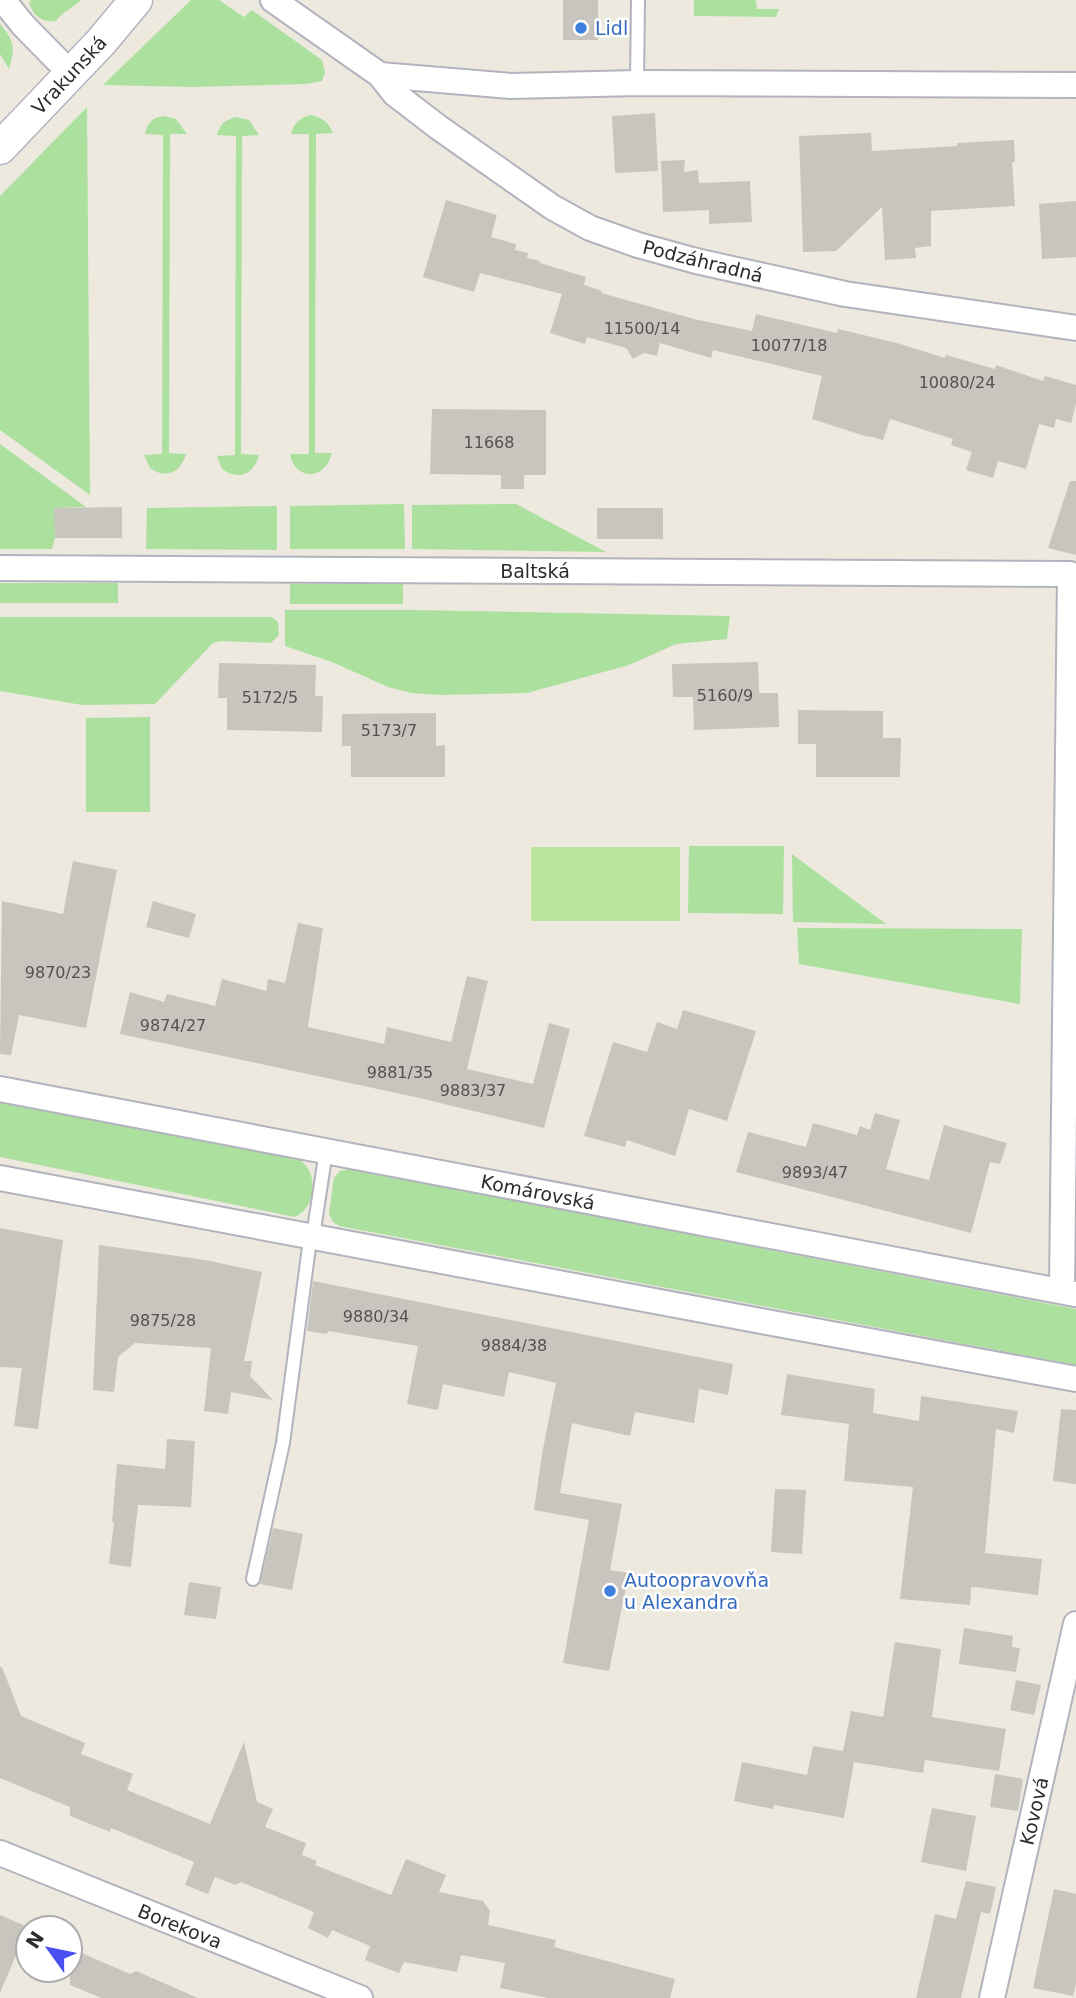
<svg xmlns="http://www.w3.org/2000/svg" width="1076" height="1998" font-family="'DejaVu Sans',sans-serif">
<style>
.green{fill:#ace09f}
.pitch{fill:#bce69b}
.building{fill:#c8c5be}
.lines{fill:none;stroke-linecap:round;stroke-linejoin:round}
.service-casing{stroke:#b2b3be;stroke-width:16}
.minor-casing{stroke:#b2b3be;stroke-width:28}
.tertiary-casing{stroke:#b2b3be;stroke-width:35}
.service{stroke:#fff;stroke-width:12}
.minor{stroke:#fff;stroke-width:24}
.tertiary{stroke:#fff;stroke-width:32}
.shop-dot{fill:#3f7fe0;stroke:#fff;stroke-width:2.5}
.labels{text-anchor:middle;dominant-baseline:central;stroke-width:5;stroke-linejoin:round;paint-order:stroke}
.number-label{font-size:16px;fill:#535250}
.shop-label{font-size:19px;fill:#366cbe;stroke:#fff;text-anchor:start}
.street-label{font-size:19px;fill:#2c2c2c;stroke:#fff}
</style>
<rect width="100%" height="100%" fill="#ede9df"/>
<g class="green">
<path d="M31 0H81C72 9 62 12 56 21 42 23 33 16 29 3Z"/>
<path d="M191 0H219L244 17 252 10 322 60 325 72 322 81 306 84 193 87 103 85Z"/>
<path d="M694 0H756L757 9H779L776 17 694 16Z"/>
<path d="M0 24C15 42 15 47 9 69L0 54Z"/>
<path d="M87 107 90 495 0 430V196Z"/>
<path d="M310 115C322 117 328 122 333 133L316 134 315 453H332C325 481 295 481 290 454H309V134H291C294 123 299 118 310 115Z"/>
<path d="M163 116 176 119 187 134H170L169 453 186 454C181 472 166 480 150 468L144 455 162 454 163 135 145 134C147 123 152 118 163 116Z"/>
<path d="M236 117 249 120 259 135 242 136 241 454 259 455C254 474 239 481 222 469L217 456 235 455 236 136 217 135C220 124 225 120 236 117Z"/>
<path d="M0 444 86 507 55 508V538L52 549H0Z"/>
<path d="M404 504 405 549H290V506Z"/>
<path d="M516 504 606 552 412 549V505Z"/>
<path d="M277 506V550L146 549 147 508Z"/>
<rect x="0" y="583" width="118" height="20"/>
<rect x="290" y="584" width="113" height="20"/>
<path d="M285 610H413L730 616 727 639 676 644 629 665 527 693 440 695 411 693 388 687 332 662 285 646Z"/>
<path d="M0 617H272L278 622 279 635 271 643 222 641 213 643 155 704 82 705 0 691Z"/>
<path d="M150 717V812H86V718Z"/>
<path d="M689 846H784L783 914 688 913Z"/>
<path d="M792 854 886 924 793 922Z"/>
<path d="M797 928 1022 929 1020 1004 799 964Z"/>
<path d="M0 1102 300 1160C319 1173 316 1208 295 1217L0 1157Z"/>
<path d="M350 1169 1076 1309V1365L339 1226 333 1222 329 1214 334 1178 340 1171Z"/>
</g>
<rect class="pitch" x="531" y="847" width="149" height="74"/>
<g class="building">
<rect x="563" y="0" width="35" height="40"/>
<path d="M655 113 658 171 615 173 612 116Z"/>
<path d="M871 133 872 151 957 146V143L1014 140 1015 162H1012L1015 206 931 211V246L915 248 916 258 885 260 882 207 836 251 803 252 799 136Z"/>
<path d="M685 160 684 172 698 170 699 183 750 181 752 222 709 224V210L663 212 661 161Z"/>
<path d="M446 200 497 215 491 237 516 244 515 250 528 253 527 258 540 261V263L586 277 584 285 602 291 601 293 694 319 752 331 756 314 837 333 838 329 897 343 945 358 946 355 995 369 996 365 1043 381 1045 376 1076 385V404L1071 423 1056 419 1054 428 1039 424 1026 469 998 461 993 478 966 470 972 452 951 445 953 439 890 419 883 440 868 436V437L812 419 822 376 713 350 711 358 660 343 657 356 644 353 633 359 626 348 587 337 585 344 550 333 562 294 480 273 474 292 423 277Z"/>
<path d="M1076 201V257L1042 259 1039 204Z"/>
<path d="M432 409 546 410V475H524V489H501V475L430 474Z"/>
<path d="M1070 481H1076V555L1048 548Z"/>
<path d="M122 507V538H55L54 508Z"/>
<rect x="597" y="508" width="66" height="31"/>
<path d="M758 662 759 693H778L779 727 694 730 693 697H673L672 664Z"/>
<path d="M219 663 316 665 315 696H323L322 732 227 730V698H218Z"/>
<path d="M798 710 883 711V738H901L900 777H816V744H798Z"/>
<path d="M436 713V746L445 745V777H351V746H342V714Z"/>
<path d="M73 861 117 870 86 1028 19 1015 11 1055 0 1054 2 901 63 914Z"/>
<path d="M153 901 196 914 189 938 146 927Z"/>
<path d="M298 923 323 928 308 1027 384 1044 387 1027 451 1042 467 976 488 981 467 1069 533 1084 549 1023 570 1029 544 1128 415 1097 120 1034 130 992 164 1002 167 994 215 1006 222 979 266 991 268 979 285 983Z"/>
<path d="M683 1010 756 1031 727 1121 689 1109 675 1156 627 1140 625 1147 584 1136 613 1042 647 1052 657 1022 677 1029Z"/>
<path d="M875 1113 900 1120 886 1169 929 1180 944 1125 1007 1143 1000 1164 990 1162 971 1233 736 1172 748 1132 806 1147 813 1123 857 1135 860 1126 870 1130Z"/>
<path d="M0 1228 63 1240 38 1429 14 1426 22 1368 0 1367Z"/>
<path d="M99 1245 205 1260 262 1272 244 1361H252L250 1376 273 1400 231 1392 228 1414 204 1411 211 1348 135 1343 118 1357 114 1392 93 1390Z"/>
<path d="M313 1281 733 1364 728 1395 699 1389 694 1423 635 1412 630 1436 572 1423 560 1493 622 1504 610 1570 629 1573 609 1671 563 1663 589 1520 534 1510 542 1454 556 1383 509 1372 504 1397 443 1384 438 1410 407 1404 418 1346 328 1331 327 1334 307 1331Z"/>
<path d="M787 1374 875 1389 873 1413 919 1421 921 1396 1018 1411 1014 1433 996 1429 985 1553 1042 1559 1038 1595 975 1587 971 1588 970 1605 900 1599 913 1487 844 1481 849 1424 781 1415Z"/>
<path d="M1061 1409 1076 1410V1484L1053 1481Z"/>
<path d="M167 1439 195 1441 191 1507 138 1505 131 1567 109 1564 114 1522H112L117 1464 165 1469Z"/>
<path d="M775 1489 806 1490 802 1554 771 1552Z"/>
<path d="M273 1528 303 1534 292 1590 260 1584Z"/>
<path d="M189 1582 221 1587 216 1619 184 1615Z"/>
<path d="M964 1628 1013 1636 1012 1647 1020 1648 1016 1672 959 1664Z"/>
<path d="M895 1642 941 1649 932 1717 1006 1729 999 1771 925 1760 923 1773 854 1762 844 1818 774 1805 773 1809 734 1801 742 1762 807 1775 813 1746 843 1751 851 1711 883 1717Z"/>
<path d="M0 1667H2L21 1716 85 1743 81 1754 133 1774 127 1790 210 1824 244 1742 257 1802 273 1809 265 1827 306 1843 302 1855 317 1861 315 1865 391 1895 406 1859 446 1875 439 1892 483 1901 490 1911 488 1925 556 1940 554 1947 675 1979 670 1998H548L500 1988 505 1963 461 1955 457 1972 404 1962 399 1973 365 1960 370 1946 332 1930 328 1938 308 1928 314 1912 241 1882 235 1885 215 1877 208 1894 185 1885 194 1862 111 1828 110 1832 70 1816V1807L0 1778Z"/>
<path d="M1016 1680 1041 1685 1034 1715 1010 1710Z"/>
<path d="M995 1774 1023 1779 1018 1811 990 1807Z"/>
<path d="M932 1808 976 1816 966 1871 921 1862Z"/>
<path d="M966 1881 996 1887 990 1914 981 1912 961 1998H916L935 1914 956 1919Z"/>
<path d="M1054 1889 1076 1894V1984L1073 1996 1033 1988Z"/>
<path d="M0 1915 28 1927 0 1993Z"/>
<path d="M70 1948 130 1974 136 1971 198 1998H101L70 1985Z"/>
</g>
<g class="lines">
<g class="service-casing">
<g id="service">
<path d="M637 83 638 0"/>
<path d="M253 1579 283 1443 309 1247 313 1236 326 1151"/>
</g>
</g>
<g class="minor-casing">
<g id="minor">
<path d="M3 0 23 25 71 74"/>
<path d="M273 0 380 75 395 94 438 127 552 207 590 228 638 245 696 261 845 294 1076 328"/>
<path d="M380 75 511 86 637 83 1076 85"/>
<path d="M0 568 1070 574 1062 1291"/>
<path d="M0 1089 1075 1294"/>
<path d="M0 1178C359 1245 717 1314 1076 1379"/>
<path d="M0 1853 360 1998"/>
<path d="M992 1998 1076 1624"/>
</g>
</g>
<g class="tertiary-casing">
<path id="tertiary" d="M0 148 101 42 136 0"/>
</g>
<use href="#service" class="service"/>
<use href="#minor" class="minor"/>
<use href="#tertiary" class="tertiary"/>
</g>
<g class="shop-dot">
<circle cx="581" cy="28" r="7"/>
<circle cx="610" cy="1591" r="7"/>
</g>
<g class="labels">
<g class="number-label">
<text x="642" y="328">11500/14</text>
<text x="789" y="345">10077/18</text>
<text x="957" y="382">10080/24</text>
<text x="489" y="442">11668</text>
<text x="725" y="695">5160/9</text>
<text x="270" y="697">5172/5</text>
<text x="389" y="730">5173/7</text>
<text x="58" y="972">9870/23</text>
<text x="173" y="1025">9874/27</text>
<text x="400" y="1072">9881/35</text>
<text x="473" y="1090">9883/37</text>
<text x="815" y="1172">9893/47</text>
<text x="376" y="1316">9880/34</text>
<text x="163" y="1320">9875/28</text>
<text x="514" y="1345">9884/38</text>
</g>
<g class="shop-label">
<text x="595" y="28">Lidl</text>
<text x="624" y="1580">Autoopravovňa<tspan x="624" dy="22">u Alexandra</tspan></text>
</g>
<g class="street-label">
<text transform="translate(69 75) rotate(-47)">Vrakunská</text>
<text transform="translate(703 261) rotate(14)">Podzáhradná</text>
<text x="535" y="571">Baltská</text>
<text transform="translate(538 1192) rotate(11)">Komárovská</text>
<text transform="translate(1034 1811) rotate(-77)">Kovová</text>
<text transform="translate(180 1926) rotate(22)">Borekova</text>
</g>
</g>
<g transform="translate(49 1949) rotate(303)"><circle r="33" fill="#ffffff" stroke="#ababab" stroke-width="2"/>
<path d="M0-5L12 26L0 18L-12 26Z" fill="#4851f0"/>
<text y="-10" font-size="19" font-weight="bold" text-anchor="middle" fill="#2c2c2c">N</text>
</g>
</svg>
